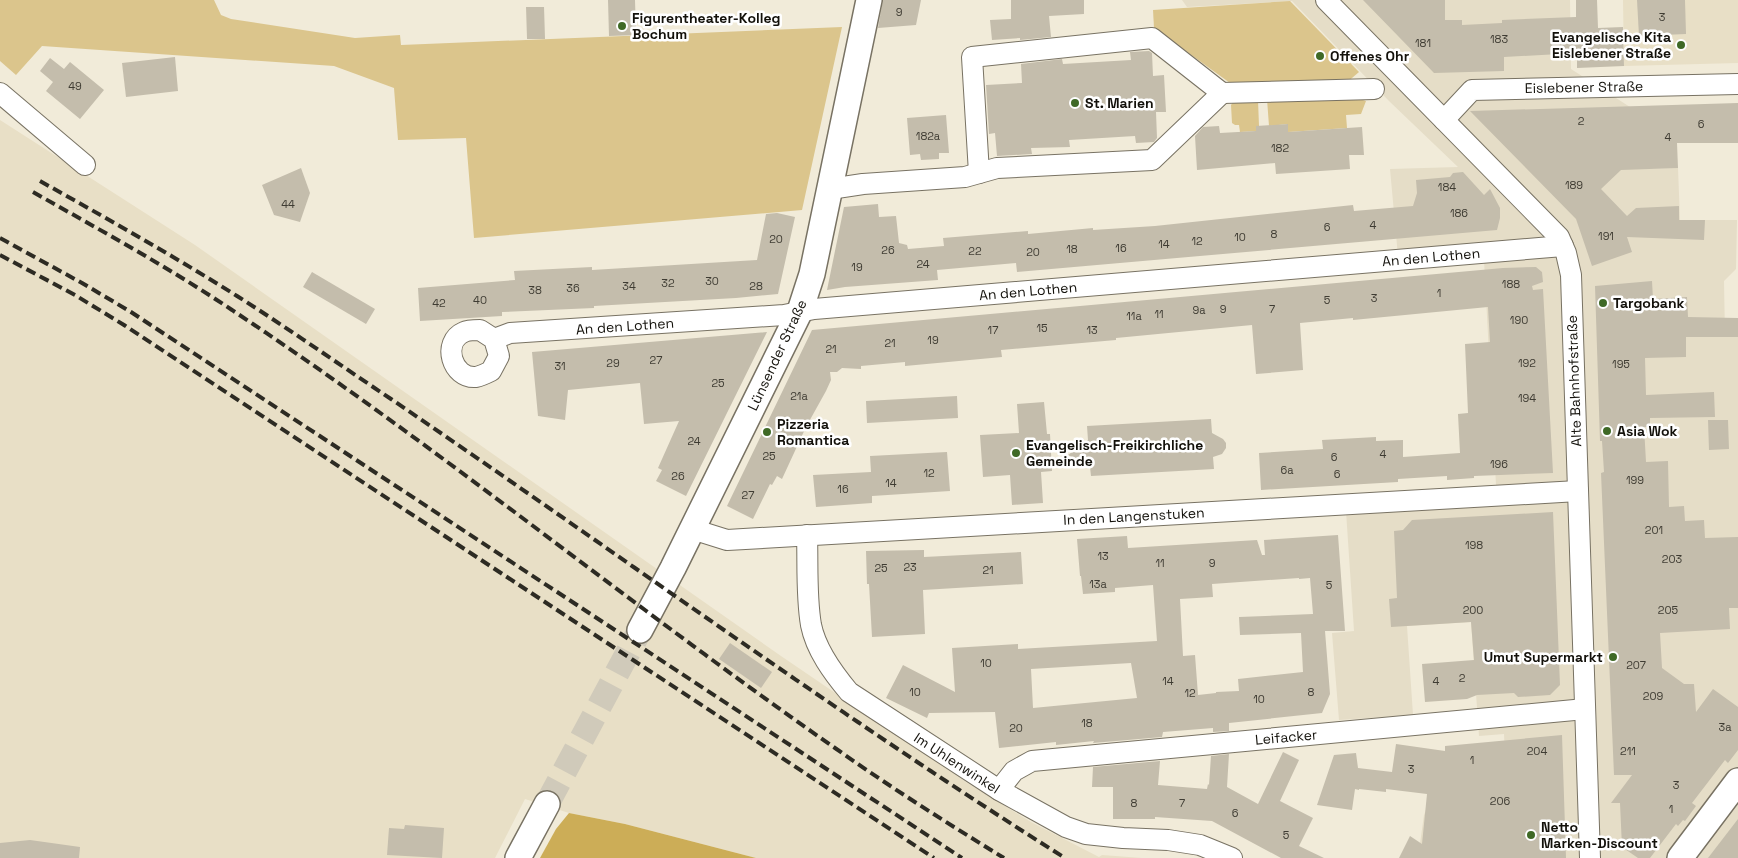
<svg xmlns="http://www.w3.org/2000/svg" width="1738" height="858" font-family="'Space Grotesk',sans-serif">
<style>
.commercial{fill:#e5ddc7}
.built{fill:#e8dfc6}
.green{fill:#dbc58c}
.forest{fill:#ccad57}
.building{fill:#c4bdac;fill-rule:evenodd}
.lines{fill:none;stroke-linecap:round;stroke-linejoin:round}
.tertiary-tunnel{stroke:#d0caba;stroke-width:25;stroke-dasharray:25 12;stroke-linecap:butt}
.minor-casing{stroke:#787263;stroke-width:22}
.tertiary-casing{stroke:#787263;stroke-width:28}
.minor{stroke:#fff;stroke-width:20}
.tertiary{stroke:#fff;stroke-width:25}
.rail{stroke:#2d2b23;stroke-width:4;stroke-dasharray:10 5;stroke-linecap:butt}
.poi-dot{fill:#3f6926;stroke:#fff;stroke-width:2}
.labels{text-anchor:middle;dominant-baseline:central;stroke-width:5;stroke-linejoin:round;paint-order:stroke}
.number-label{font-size:11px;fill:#3f3c33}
.poi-label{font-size:14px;font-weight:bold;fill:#13110b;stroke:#fff;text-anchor:start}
.street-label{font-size:14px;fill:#13110b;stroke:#fff}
</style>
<rect width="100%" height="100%" fill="#f1ebd9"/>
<path class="commercial" d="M1182 0H1570L1571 69 1630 107 1632 169 1678 168 1680 220H1737L1736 269 1724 281 1725 337H1738V858H1418L1424 815 1436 783 1506 779 1504 734 1479 736 1471 622 1407 626 1413 715 1339 720 1332 633 1354 631 1345 496 1496 485 1484 260 1399 267 1390 169 1458 167 1389 101 1292 1 1187 7Z"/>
<g class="built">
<path d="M1623 0H1738V63L1624 66Z"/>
<path d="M0 120 195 245 781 656 966 782 1031 822 1099 857 1102 855 1142 858H756L625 824 569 813 525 799 495 858H0Z"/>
</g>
<g class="green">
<path d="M0 0H214L221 15 231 19 355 38 400 35 401 45 842 27 802 210 474 238 466 138 398 140 394 88 334 66 42 46 16 75 0 61Z"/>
<path d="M1290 1 1359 72 1345 84 1230 83 1154 28 1153 10Z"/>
<path d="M1357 98 1366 101 1361 114 1346 115 1347 128 1288 132 1287 124 1269 126 1267 99Z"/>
<path d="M1258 100 1259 126 1256 127V131L1240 132 1239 125H1235L1232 123 1231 105 1234 101Z"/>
</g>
<path class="forest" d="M569 813 625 824 756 858H540L556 829Z"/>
<g class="building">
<path d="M608 0H635L636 35 609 36Z"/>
<path d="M883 0H921L916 25 878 28Z"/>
<path d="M1011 0H1084V14L1049 16 1051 37 1020 40V38L992 40 990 20 1011 19Z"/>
<path d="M1363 0H1445V20H1462V25L1502 23V20L1576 17V0H1597L1598 28 1623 27 1624 66 1577 68V53L1504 57V71L1434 73Z"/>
<path d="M1637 0H1685L1686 34 1639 36Z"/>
<path d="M526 7H544L545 39H527Z"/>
<path d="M1149 51 1152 53 1153 76 1164 75 1166 112H1156L1157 138 1154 142 1136 143 1135 136 1069 140 1070 147 1031 148 1032 154 997 156 995 133 989 134 986 85 1022 83 1021 64 1062 59 1063 64 1131 60 1130 52Z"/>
<path d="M175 57 178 91 126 97 122 63Z"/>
<path d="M50 58 64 69 70 62 104 90 80 119 46 91 53 82 40 71Z"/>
<path d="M1738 103V143H1677L1678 168 1621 170 1601 189 1627 216 1636 208 1679 206V220H1705L1704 240 1627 237 1632 252 1592 266 1576 219 1470 111Z"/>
<path d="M946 115 949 153H939V159L921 160 920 154 910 155 907 118Z"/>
<path d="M1288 124V132L1362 127 1364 155H1349L1350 169 1276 174 1275 163 1197 170 1195 136 1203 127 1219 126 1220 133 1256 131V126Z"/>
<path d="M301 168 310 193 300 222 274 215 262 185Z"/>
<path d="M1463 172 1484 195 1490 189 1500 208V218L1497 230 1017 272 1016 263 937 270 938 280 845 287 827 290 844 207 878 204 879 217 896 216 899 243 907 245 908 249 944 246 943 238 1028 231V234L1093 228V230L1155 226 1353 205 1354 211 1413 206 1417 193 1416 180 1450 177 1453 173Z"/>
<path d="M777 213 795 217 778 294 736 298 594 306V308L502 312V316L420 321 418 288 515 280 514 271 592 267V270L757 260 766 214Z"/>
<path d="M1536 267 1542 272 1543 282 1532 286 1533 290 1543 289 1553 473 1474 476V478L1447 480V476L1398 479V482L1261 490 1259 453 1323 449 1322 440 1376 437V441L1403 440V457L1460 453 1458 414 1468 413 1465 344 1490 342 1488 307 1353 320V318L1300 323 1303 370 1256 374 1252 325 1116 338V340L1001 350 1002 357 905 366V362L861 366V369L842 368 837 372H830L831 380 826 391 806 427 782 479 777 476 772 485 770 484 753 519 727 506 812 330 1503 268Z"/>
<path d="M312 272 375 309 366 324 303 287Z"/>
<path d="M1652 281 1653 299 1687 297 1688 317 1738 318V337H1686V357L1645 358 1646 395 1714 392 1715 417 1650 418V427H1644L1646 462 1668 461 1669 507 1684 506 1685 521 1704 520 1705 538 1738 537V608H1729L1730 629 1660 633 1662 668 1684 684H1694L1696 712 1713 689 1738 707V750L1728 763 1725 760 1692 803 1696 806 1685 821 1683 820 1678 826 1676 824 1650 858H1638L1622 847 1620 803H1611L1632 775H1614L1601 473 1604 472 1602 441H1600L1595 286Z"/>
<path d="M767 332 686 496 656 481 662 470 658 468 679 421 644 424 640 383 568 390 565 420 538 416 532 352Z"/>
<path d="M957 396 958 418 867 423 866 401Z"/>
<path d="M1044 402 1047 434H1050L1052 471 1041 472 1043 503 1012 505 1010 475 983 477 980 435 1019 433 1017 404Z"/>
<path d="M1211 419 1212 433 1223 439 1226 443V448L1222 454 1213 457 1214 469 1091 476 1090 467 1068 455 1088 440 1087 426Z"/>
<path d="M1708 420H1728L1729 449 1709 450Z"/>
<path d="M947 452 950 491 872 496V503L816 507 813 475 871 472 870 456Z"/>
<path d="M1553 512 1560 685 1550 695 1518 697 1514 693 1477 695 1467 699 1425 702 1422 664 1474 660 1471 622 1391 627 1389 599 1397 598 1394 531 1403 530 1412 520Z"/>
<path d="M1338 535 1345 631H1325L1330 694 1322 713 1229 723V731L1213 732V728L1163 732 1162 737 1093 743 1094 741 1056 745V742L999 748 995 712 929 713 927 718 886 698 903 665 955 692 952 648 1018 644V649L1157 641 1153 585 1115 588V592L1083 594 1081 576H1080L1077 539 1127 536 1128 548 1257 540 1262 555H1265L1264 540ZM1299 578V579L1310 578 1313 614 1239 617 1240 635 1301 633 1303 672 1238 679 1239 691 1216 692V693L1198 695 1195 655 1183 656 1180 599 1213 597 1212 584ZM1131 663 1137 698 1033 708 1031 669Z"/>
<path d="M924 550V557L1021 552 1023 584 923 590 925 634 872 637 869 584H867L866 551Z"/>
<path d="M730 643 772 672 761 688 719 659Z"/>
<path d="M1562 735 1566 858H1399L1410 836 1422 844 1427 794 1386 789V792L1359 789V790L1355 789 1352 810 1317 805 1334 755 1356 753 1358 768 1392 772 1396 744 1445 751V746Z"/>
<path d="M1283 752 1299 760 1280 801 1313 818 1299 846 1324 858H1281L1212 821 1155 817V819H1113V787H1092L1093 767 1160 761 1158 785 1207 789 1208 784 1209 785 1211 756 1229 754 1227 787 1258 804Z"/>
<path d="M1738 819V858H1708Z"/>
<path d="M405 825 444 828 442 858 387 855 389 828 404 829Z"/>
<path d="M30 840 80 847 79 858H0V843Z"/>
</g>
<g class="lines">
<path class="tertiary-tunnel" d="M547 804 640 630"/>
<g class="minor-casing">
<g id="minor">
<path d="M1326 0 1559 237 1566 253 1571 275 1590 858"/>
<path d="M0 93 85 165"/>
<path d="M1444 120 1472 90 1738 84"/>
<path d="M979 173 972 57 1152 38 1222 93 1374 89"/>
<path d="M830 189 863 184 965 177 997 168 1152 160 1222 93"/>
<path d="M480 330 494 339 499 356 491 371C487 373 481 376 476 377 452 379 441 342 464 332 468 330 475 330 480 330Z"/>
<path d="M494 339 510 333 784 315 814 309 1563 246"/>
<path d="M692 529 727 540 1578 491"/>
<path d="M807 535C808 564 806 596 811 625 816 650 833 673 849 692L999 790 1066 827 1086 834 1123 838 1168 840 1200 845 1232 858"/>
<path d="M999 790 1014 771 1032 761 1585 709"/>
</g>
</g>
<g class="tertiary-casing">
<g id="tertiary">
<path d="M640 630 673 568 800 311 812 274 869 0"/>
<path d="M518 858 547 804"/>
<path d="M1680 858 1738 781"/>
</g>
</g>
<use href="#minor" class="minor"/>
<use href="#tertiary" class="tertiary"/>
<g class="rail">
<path d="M40 181C106 218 172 255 237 296 289 329 340 365 391 399 616 552 835 713 1065 858"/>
<path d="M33 192C100 230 168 267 232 310 439 447 631 606 835 748 890 787 947 823 1004 858"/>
<path d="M0 238 82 283 131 312 962 858"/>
<path d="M0 255 75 295 124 325 934 858"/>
</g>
</g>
<g class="poi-dot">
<circle cx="622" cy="26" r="5"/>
<circle cx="1681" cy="45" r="5"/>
<circle cx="1320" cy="56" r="5"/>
<circle cx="1075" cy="103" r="5"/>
<circle cx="1603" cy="303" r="5"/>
<circle cx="1607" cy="431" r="5"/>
<circle cx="767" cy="432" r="5"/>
<circle cx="1016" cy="453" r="5"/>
<circle cx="1613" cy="657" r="5"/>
<circle cx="1531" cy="835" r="5"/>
</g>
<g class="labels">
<g class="number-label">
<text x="899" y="12">9</text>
<text x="1662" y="17">3</text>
<text x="1499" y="39">183</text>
<text x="1423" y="43">181</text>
<text x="75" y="86">49</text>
<text x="1581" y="121">2</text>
<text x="1701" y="124">6</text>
<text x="928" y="136">182a</text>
<text x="1668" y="137">4</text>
<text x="1280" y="148">182</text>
<text x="1574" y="185">189</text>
<text x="1447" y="187">184</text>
<text x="288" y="204">44</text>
<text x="1459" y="213">186</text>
<text x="1373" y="225">4</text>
<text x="1327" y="227">6</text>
<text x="1274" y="234">8</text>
<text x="1606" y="236">191</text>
<text x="1240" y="237">10</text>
<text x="776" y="239">20</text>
<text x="1197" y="241">12</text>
<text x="1164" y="244">14</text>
<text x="1121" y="248">16</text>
<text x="1072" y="249">18</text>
<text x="888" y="250">26</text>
<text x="975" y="251">22</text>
<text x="1033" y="252">20</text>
<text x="923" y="264">24</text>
<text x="857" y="267">19</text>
<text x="712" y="281">30</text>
<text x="668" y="283">32</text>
<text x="1511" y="284">188</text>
<text x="629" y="286">34</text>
<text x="756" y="286">28</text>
<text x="573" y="288">36</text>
<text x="535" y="290">38</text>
<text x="1439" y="293">1</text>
<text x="1374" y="298">3</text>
<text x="480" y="300">40</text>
<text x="1327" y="300">5</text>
<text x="439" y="303">42</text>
<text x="1223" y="309">9</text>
<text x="1272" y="309">7</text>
<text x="1199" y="310">9a</text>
<text x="1159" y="314">11</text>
<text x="1134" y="316">11a</text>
<text x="1519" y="320">190</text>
<text x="1042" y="328">15</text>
<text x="993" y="330">17</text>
<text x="1092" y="330">13</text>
<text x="933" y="340">19</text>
<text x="890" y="343">21</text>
<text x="831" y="349">21</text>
<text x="656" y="360">27</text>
<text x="613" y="363">29</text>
<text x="1527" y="363">192</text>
<text x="1621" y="364">195</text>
<text x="560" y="366">31</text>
<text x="718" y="383">25</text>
<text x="799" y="396">21a</text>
<text x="1527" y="398">194</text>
<text x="694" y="441">24</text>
<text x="1383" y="454">4</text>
<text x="769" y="456">25</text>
<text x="1334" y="457">6</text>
<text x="1499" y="464">196</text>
<text x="1287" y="470">6a</text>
<text x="929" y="473">12</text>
<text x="1337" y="474">6</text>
<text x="678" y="476">26</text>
<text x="1635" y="480">199</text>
<text x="891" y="483">14</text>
<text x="843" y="489">16</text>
<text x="748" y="495">27</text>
<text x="1654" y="530">201</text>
<text x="1474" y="545">198</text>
<text x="1103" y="556">13</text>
<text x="1672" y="559">203</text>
<text x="1160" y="563">11</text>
<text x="1212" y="563">9</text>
<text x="910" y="567">23</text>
<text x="881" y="568">25</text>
<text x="988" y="570">21</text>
<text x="1098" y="584">13a</text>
<text x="1329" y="585">5</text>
<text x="1473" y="610">200</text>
<text x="1668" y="610">205</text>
<text x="986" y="663">10</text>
<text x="1636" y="665">207</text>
<text x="1462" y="678">2</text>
<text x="1168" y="681">14</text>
<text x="1436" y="681">4</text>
<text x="915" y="692">10</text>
<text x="1311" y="692">8</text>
<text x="1190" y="693">12</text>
<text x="1653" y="696">209</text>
<text x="1259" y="699">10</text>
<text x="1087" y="723">18</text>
<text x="1725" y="727">3a</text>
<text x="1016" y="728">20</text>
<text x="1537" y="751">204</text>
<text x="1628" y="751">211</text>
<text x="1472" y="760">1</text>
<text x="1411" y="769">3</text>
<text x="1676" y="785">3</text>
<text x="1500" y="801">206</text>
<text x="1134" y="803">8</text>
<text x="1182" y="803">7</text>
<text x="1671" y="809">1</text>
<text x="1235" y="813">6</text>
<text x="1286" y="835">5</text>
</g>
<g class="poi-label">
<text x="632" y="18">Figurentheater-Kolleg<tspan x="632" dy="16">Bochum</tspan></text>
<text x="1671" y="37" text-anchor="end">Evangelische Kita<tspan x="1671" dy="16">Eislebener Straße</tspan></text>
<text x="1330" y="56">Offenes Ohr</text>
<text x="1085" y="103">St. Marien</text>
<text x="1613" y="303">Targobank</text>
<text x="777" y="424">Pizzeria<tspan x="777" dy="16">Romantica</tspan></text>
<text x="1617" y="431">Asia Wok</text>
<text x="1026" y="445">Evangelisch-Freikirchliche<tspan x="1026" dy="16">Gemeinde</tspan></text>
<text x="1603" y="657" text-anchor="end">Umut Supermarkt</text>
<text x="1541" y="827">Netto<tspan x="1541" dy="16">Marken-Discount</tspan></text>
</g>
<g class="street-label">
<text transform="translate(1584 87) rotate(-1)">Eislebener Straße</text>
<text transform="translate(1431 257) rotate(-5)">An den Lothen</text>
<text transform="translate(1028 291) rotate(-5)">An den Lothen</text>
<text transform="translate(625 326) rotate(-4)">An den Lothen</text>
<text transform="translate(777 355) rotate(-65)">Lünsender Straße</text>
<text transform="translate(1574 381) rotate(-92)">Alte Bahnhofstraße</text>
<text transform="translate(1134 516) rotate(-3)">In den Langenstuken</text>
<text transform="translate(1286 737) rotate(-5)">Leifacker</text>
<text transform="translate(957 763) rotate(33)">Im Uhlenwinkel</text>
</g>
</g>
</svg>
